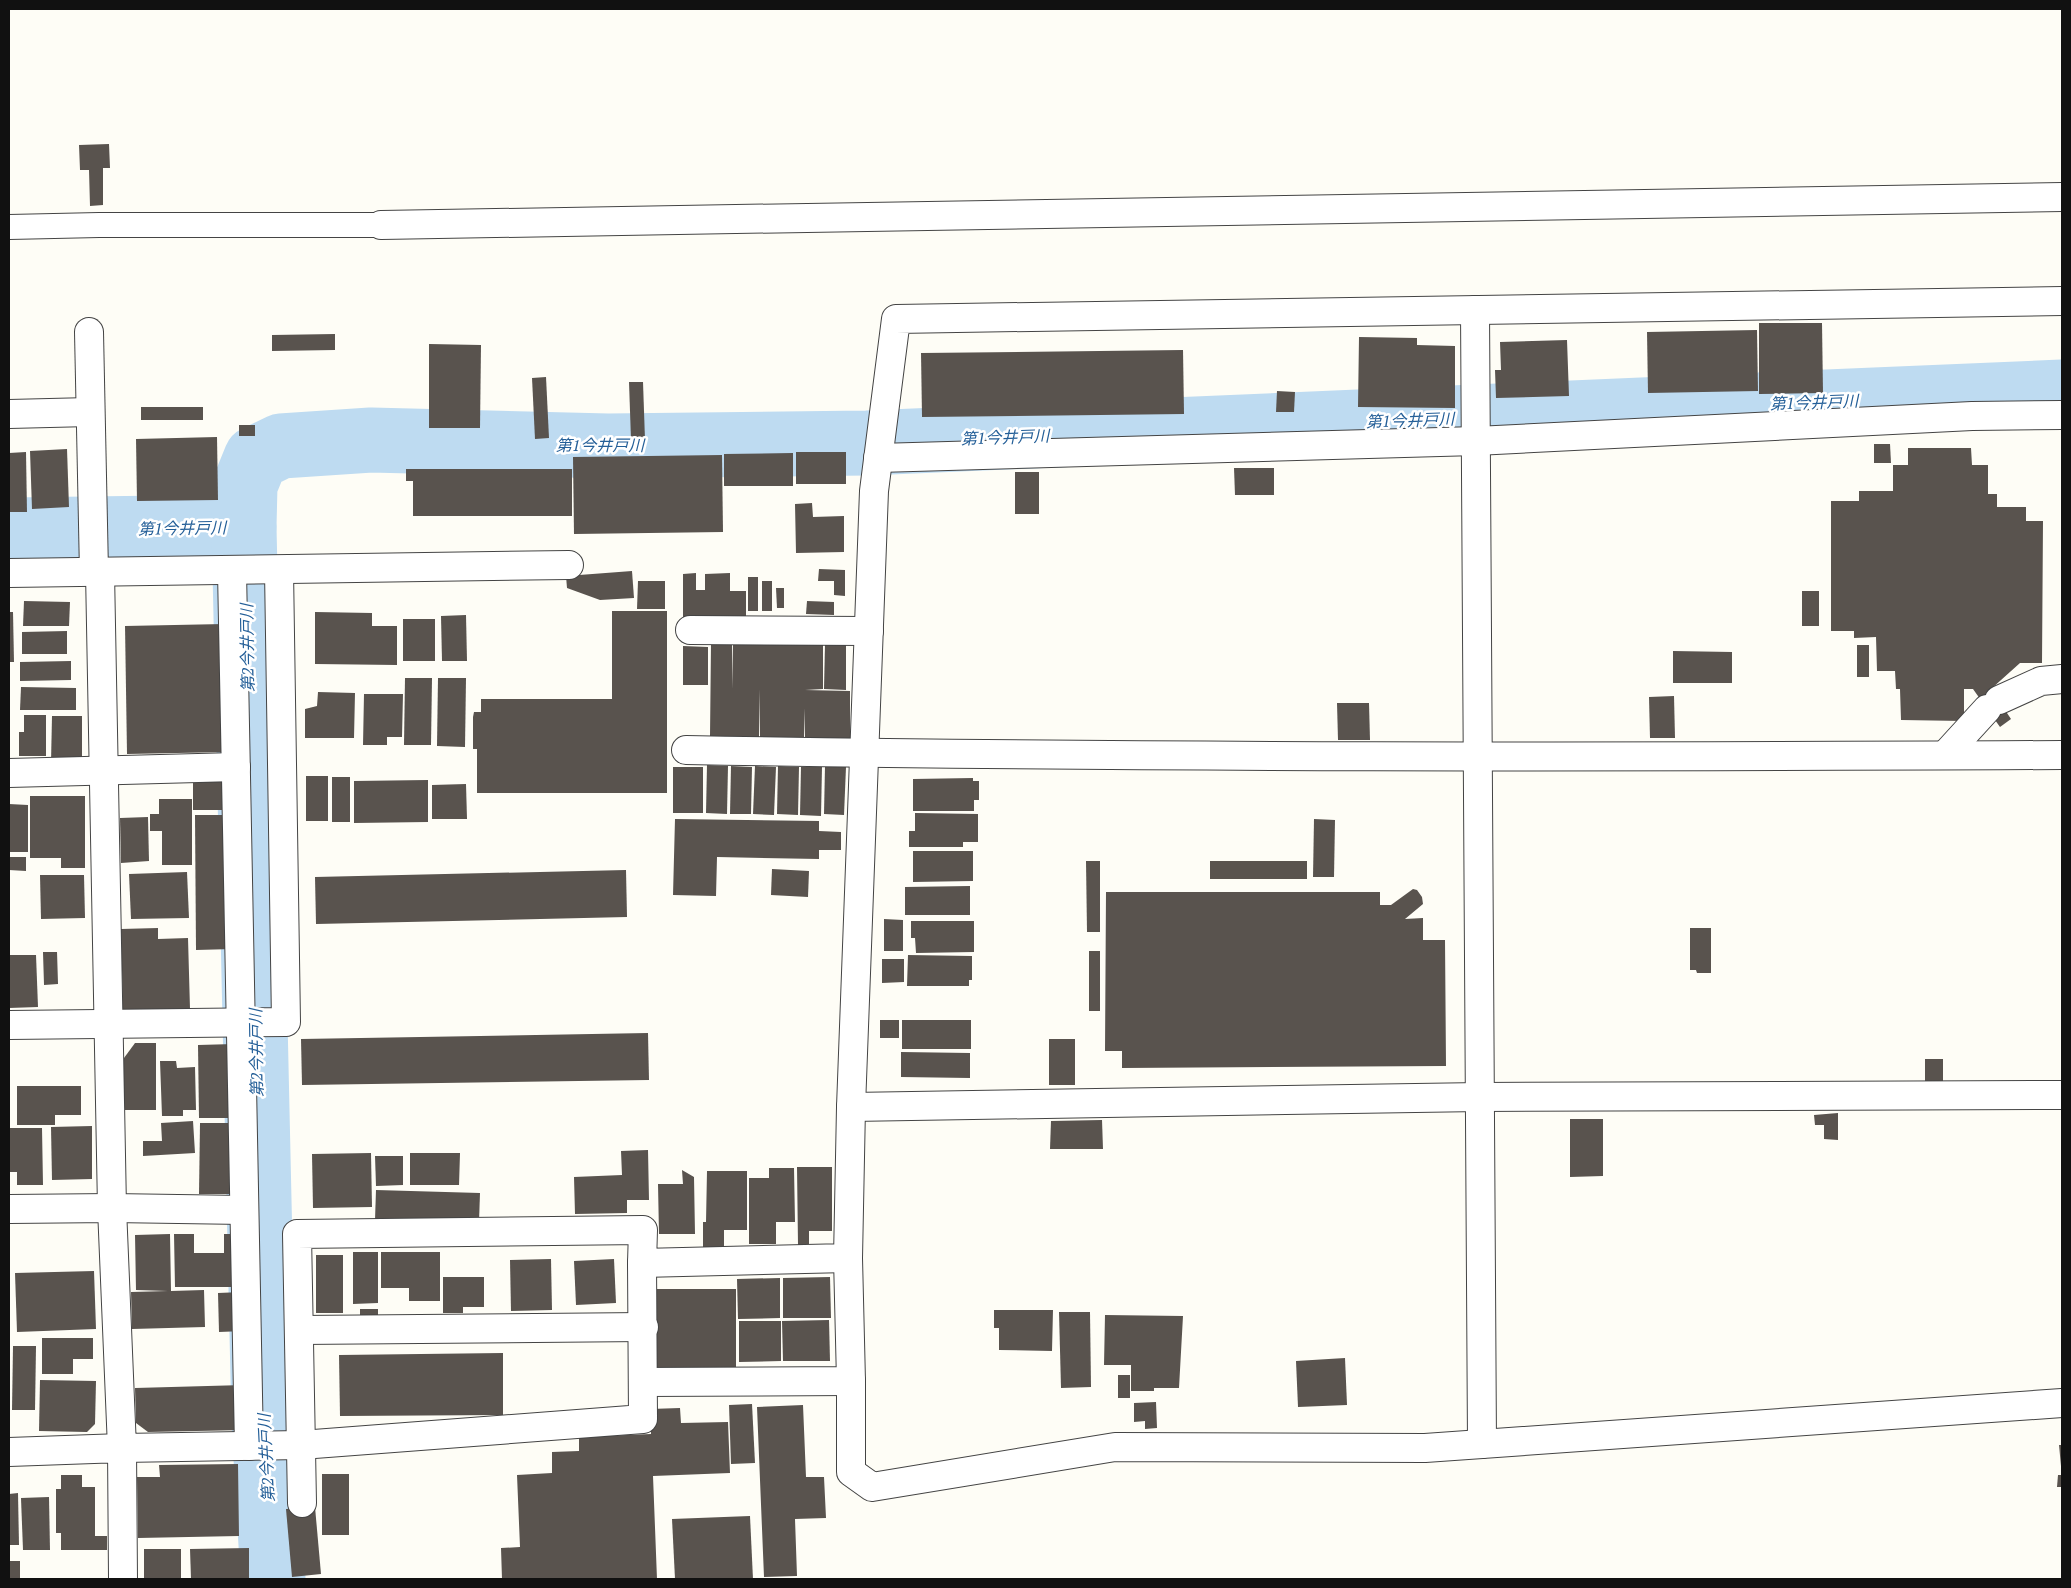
<svg xmlns="http://www.w3.org/2000/svg" width="2071" height="1588" font-family="'PT Serif','Noto Sans JP',serif">
<style>
.lines{fill:none;stroke-linecap:round;stroke-linejoin:round}
.river{stroke:#bedbf1;stroke-width:65}
.building{fill:#59534e}
.pedestrian-casing{stroke:#444;stroke-width:26}
.minor-casing{stroke:#444;stroke-width:30}
.tertiary-casing{stroke:#444;stroke-width:30}
.pedestrian{stroke:#fff;stroke-width:24}
.minor{stroke:#fff;stroke-width:28}
.tertiary{stroke:#fff;stroke-width:28}
.labels{text-anchor:middle;dominant-baseline:central;stroke-width:5;stroke-linejoin:round;paint-order:stroke}
.water-label{font-size:16px;font-style:italic;fill:#245f98;stroke:#fff}
</style>
<rect width="100%" height="100%" fill="#fefdf6"/>
<g class="lines">
<g class="river">
<path d="M9 530 244 527"/>
<path d="M273 1579 264 1424 244 527 245 485 256 458 281 446 371 440 608 446 867 443 2062 392"/>
</g>
</g>
<g class="building">
<path d="M109 144 110 168H103V205L90 206 89 170H80L79 145Z"/>
<path d="M1759 323H1822L1823 393 1759 394Z"/>
<path d="M1757 330 1758 391 1648 393 1647 332Z"/>
<path d="M335 334V350L272 351V335Z"/>
<path d="M1359 337 1417 338V345L1455 346V408L1358 407Z"/>
<path d="M1567 340 1569 396 1496 398 1495 370H1501L1500 342Z"/>
<path d="M429 344 481 345 480 428H429Z"/>
<path d="M1183 350 1184 414 922 417 921 353Z"/>
<path d="M546 377 549 438 535 439 532 378Z"/>
<path d="M629 382H643L645 440H631Z"/>
<path d="M1277 391 1295 392 1294 412H1276Z"/>
<rect x="141" y="407" width="62" height="13"/>
<rect x="239" y="425" width="16" height="11"/>
<path d="M217 437 218 500 137 501 136 439Z"/>
<path d="M1874 444H1890L1891 463H1874Z"/>
<path d="M1908 448H1971L1972 465H1988V494H1997V507H2026V521H2043L2042 663H2020L1991 689 2011 719 2000 727 1973 689H1964V721L1901 720 1900 689H1896L1895 671H1877L1876 637 1854 638V631H1831V501H1859V491H1893V465H1908Z"/>
<path d="M67 449 69 507 32 509 30 451Z"/>
<path d="M26 452 27 512H9V453Z"/>
<rect x="796" y="452" width="50" height="32"/>
<path d="M793 453V486H724V454Z"/>
<path d="M722 455 723 532 574 534 573 457Z"/>
<path d="M1234 468H1274V495H1235Z"/>
<path d="M406 469H572V516H413V481H406Z"/>
<rect x="1015" y="472" width="24" height="42"/>
<path d="M812 503 813 517 844 516V552L796 553 795 504Z"/>
<path d="M819 569 845 570V596L834 595V581H818Z"/>
<path d="M632 571 634 598 600 600 567 588 566 576Z"/>
<path d="M696 573V590H705V574L730 573V591H746V616H711V620L683 622V574Z"/>
<rect x="748" y="577" width="10" height="34"/>
<path d="M638 581H665V609H637Z"/>
<rect x="762" y="581" width="10" height="30"/>
<path d="M776 588H784V608H777Z"/>
<rect x="1802" y="591" width="17" height="35"/>
<path d="M24 601 70 602 69 626H23Z"/>
<path d="M807 601 834 602V615L806 614Z"/>
<path d="M612 611H667V793H477V749H473V717L474 712H481V699H612Z"/>
<path d="M9 612H13L14 662H9Z"/>
<path d="M315 612 372 613V626H397V665L315 664Z"/>
<path d="M466 615 467 661H442L441 616Z"/>
<rect x="403" y="619" width="32" height="42"/>
<path d="M224 624 227 752 127 754 125 626Z"/>
<path d="M67 631V654H22V632Z"/>
<path d="M711 643H732L733 689V643L823 644V689L805 690 850 691V739L805 738V708L804 738 760 737 759 689V737L710 736Z"/>
<path d="M825 644H846V690L824 689Z"/>
<rect x="1857" y="645" width="12" height="32"/>
<path d="M683 646 708 647V685H683Z"/>
<path d="M1673 651 1732 652V683H1673Z"/>
<path d="M71 661V680L20 681V662Z"/>
<path d="M405 678H432L431 745H404Z"/>
<path d="M438 678H466L465 747 437 746Z"/>
<path d="M21 687 76 688V710H20Z"/>
<path d="M318 692 355 693 354 738H305V709L317 706Z"/>
<path d="M364 694H403L402 737H387V745H363Z"/>
<path d="M1674 696 1675 738H1650L1649 697Z"/>
<path d="M1337 703H1369L1370 740H1338Z"/>
<path d="M24 715H46V756H19V732H24Z"/>
<path d="M52 716H82V764L51 763Z"/>
<path d="M707 765 728 766 727 814 706 813Z"/>
<path d="M731 766 752 767 751 814H730Z"/>
<path d="M755 766 776 767 774 815 753 814Z"/>
<path d="M778 766 799 767 798 815 777 814Z"/>
<path d="M825 766 846 767 844 815 824 814Z"/>
<rect x="673" y="767" width="30" height="46"/>
<path d="M801 767H822L821 816 800 815Z"/>
<rect x="306" y="776" width="22" height="45"/>
<rect x="332" y="777" width="18" height="45"/>
<path d="M973 778V781H979V800H974V811H913V779Z"/>
<path d="M428 780V822L354 823V781Z"/>
<rect x="193" y="782" width="32" height="28"/>
<path d="M466 784 467 819H432V785Z"/>
<path d="M30 796H85V868H61V858H30Z"/>
<path d="M159 799H192V865H162V831H150V814H159Z"/>
<path d="M9 804 28 805V852H9Z"/>
<path d="M915 813 978 814V842H963V847H909V831H915Z"/>
<path d="M195 815H233V949L196 950Z"/>
<path d="M148 817 149 861 121 863 120 818Z"/>
<path d="M675 819 819 821V831L841 832V850H819V859L717 857 716 896 673 895Z"/>
<path d="M1314 819 1335 820 1334 877H1313Z"/>
<path d="M913 851H973V881L913 882Z"/>
<path d="M9 857H26V871L9 870Z"/>
<path d="M1086 861H1100V932H1087Z"/>
<rect x="1210" y="861" width="97" height="18"/>
<path d="M772 869 809 871 808 897 771 895Z"/>
<path d="M626 870 627 917 316 924 315 877Z"/>
<path d="M187 872 189 918 131 919 129 874Z"/>
<path d="M40 875H84L85 918 41 919Z"/>
<path d="M970 886V915H905V887Z"/>
<path d="M1413 889 1417 890 1422 897 1423 904 1405 919 1423 918V940H1445L1446 1066 1122 1068V1051H1105L1106 892H1380V905H1391Z"/>
<path d="M884 919 903 920V951H884Z"/>
<path d="M911 921H974V952L916 953 915 938H911Z"/>
<path d="M158 928V939L188 938 190 1009 123 1011 121 929Z"/>
<path d="M1690 928H1711V973H1697L1696 970H1690Z"/>
<rect x="1089" y="951" width="11" height="60"/>
<path d="M43 952H57L58 984 44 985Z"/>
<path d="M9 955H36L38 1007 9 1008Z"/>
<path d="M908 955 972 956V980H969V986H907Z"/>
<path d="M882 959H904V982L882 983Z"/>
<rect x="880" y="1020" width="19" height="18"/>
<rect x="902" y="1020" width="69" height="29"/>
<path d="M648 1033 649 1080 302 1085 301 1039Z"/>
<rect x="1049" y="1039" width="26" height="46"/>
<path d="M135 1043H156V1110H124V1058Z"/>
<path d="M234 1044 235 1118H199L198 1045Z"/>
<path d="M901 1052 970 1053V1078L901 1077Z"/>
<rect x="1925" y="1059" width="18" height="22"/>
<path d="M160 1061H176L177 1068 195 1067 196 1110H183V1116H162Z"/>
<path d="M17 1086H81V1115H55V1125H17Z"/>
<path d="M1838 1113V1140L1824 1139V1125H1815L1814 1115Z"/>
<path d="M1570 1119H1603V1176L1570 1177Z"/>
<path d="M1102 1120 1103 1149H1050L1051 1121Z"/>
<path d="M193 1121 195 1153 143 1156V1141H162L161 1123Z"/>
<path d="M200 1123H238L237 1194H199Z"/>
<path d="M92 1126V1179L52 1180 51 1127Z"/>
<path d="M9 1128H42L43 1185H17V1172H9Z"/>
<path d="M648 1150 649 1200H627V1213L575 1214 574 1177 622 1175 621 1151Z"/>
<path d="M371 1153 372 1207 313 1208 312 1154Z"/>
<path d="M410 1153H460L459 1185H410Z"/>
<path d="M375 1156H403V1185L376 1186Z"/>
<path d="M797 1167H832V1231H809V1245H798Z"/>
<path d="M769 1168H794L795 1222H776V1244H749V1178H769Z"/>
<path d="M682 1170 694 1177 695 1234H659L658 1184H683Z"/>
<path d="M707 1171H747V1230H724V1251H703V1222H706Z"/>
<path d="M376 1190 480 1193 479 1222 375 1220Z"/>
<path d="M170 1234 171 1291 204 1290 205 1327 132 1329 131 1292 168 1291 136 1290 135 1235Z"/>
<path d="M174 1234H194V1253H224V1234H239V1287H175Z"/>
<path d="M353 1252H378V1303L353 1304Z"/>
<path d="M381 1252H440V1301H409V1288H381Z"/>
<rect x="316" y="1255" width="27" height="58"/>
<path d="M551 1259 552 1310 511 1311 510 1260Z"/>
<path d="M614 1259 616 1303 576 1305 574 1261Z"/>
<path d="M94 1271 96 1329 17 1332 15 1273Z"/>
<path d="M443 1277H484V1307H463V1313H443Z"/>
<path d="M830 1277 831 1318H783V1278Z"/>
<path d="M780 1278V1318L738 1319 737 1279Z"/>
<rect x="657" y="1289" width="79" height="78"/>
<path d="M242 1292 244 1331 219 1332 218 1293Z"/>
<rect x="360" y="1309" width="18" height="14"/>
<path d="M994 1310H1053L1052 1351 999 1350V1328H994Z"/>
<path d="M1059 1312H1090L1091 1387 1061 1388Z"/>
<path d="M1105 1315 1183 1316 1179 1388H1154V1391H1131V1365H1104Z"/>
<path d="M829 1320 830 1361H783L782 1321Z"/>
<path d="M739 1321H781V1361L739 1362Z"/>
<path d="M42 1338H93V1359H73V1374H42Z"/>
<path d="M13 1346H36L35 1410H12Z"/>
<path d="M503 1353V1415L340 1416 339 1355Z"/>
<path d="M1345 1358 1347 1405 1298 1407 1296 1361Z"/>
<rect x="1118" y="1375" width="12" height="23"/>
<path d="M40 1380 96 1381 95 1424 87 1432 39 1431Z"/>
<path d="M244 1385 245 1430 148 1432 136 1423 135 1388Z"/>
<path d="M1156 1402 1157 1428 1145 1429V1421L1134 1422V1403Z"/>
<path d="M752 1404 755 1463 731 1464 729 1405Z"/>
<path d="M803 1405 806 1477H824L826 1518 795 1519 797 1576 764 1577 757 1407Z"/>
<path d="M680 1408 681 1423 728 1422 730 1473 653 1476 657 1579H502L501 1548 520 1547 517 1475 552 1473V1452L579 1451V1437L651 1434 650 1409Z"/>
<path d="M2059 1445H2062V1466H2061Z"/>
<path d="M238 1464 239 1536 138 1538 137 1477H160L159 1465Z"/>
<rect x="322" y="1474" width="27" height="61"/>
<path d="M61 1475H82V1487H95V1536H107V1550H61V1533H56V1489H61Z"/>
<path d="M2058 1475H2062V1487H2057Z"/>
<path d="M18 1493 19 1545H9V1494Z"/>
<path d="M49 1497 50 1550H23L21 1498Z"/>
<path d="M315 1507 321 1574 292 1577 286 1509Z"/>
<path d="M750 1516 753 1579H675L672 1519Z"/>
<path d="M249 1548V1579H191L190 1549Z"/>
<rect x="144" y="1549" width="37" height="30"/>
<rect x="9" y="1561" width="11" height="18"/>
</g>
<g class="lines">
<g class="pedestrian-casing">
<path id="pedestrian" d="M9 227 99 225H381"/>
</g>
<g class="minor-casing">
<g id="minor">
<path d="M381 225 2062 197"/>
<path d="M1475 310 1482 1444"/>
<path d="M89 332 94 572"/>
<path d="M9 414 90 412"/>
<path d="M878 458 1476 441 1972 416 2062 415"/>
<path d="M232 571 249 1446"/>
<path d="M100 572 112 1208 244 1210"/>
<path d="M690 630 869 631"/>
<path d="M1999 700 2041 681 2062 679"/>
<path d="M686 750C1144 758 1603 757 2062 755"/>
<path d="M1945 755 1987 709"/>
<path d="M9 773 236 767"/>
<path d="M9 1025 286 1022 279 570"/>
<path d="M851 1107 1480 1097 2062 1095"/>
<path d="M9 1209 112 1208 122 1448 301 1445 643 1419 642 1263"/>
<path d="M300 1330 644 1327"/>
<path d="M851 1381V1472L872 1487 1115 1447 1425 1448 2062 1403"/>
<path d="M643 1382 851 1381 848 1258"/>
<path d="M9 1452 122 1448 123 1579"/>
<path d="M302 1503 297 1234 643 1230 642 1263 848 1258 851 1107 874 491 896 319 2062 301"/>
</g>
</g>
<g class="tertiary-casing">
<path id="tertiary" d="M9 573 569 565"/>
</g>
<use href="#pedestrian" class="pedestrian"/>
<use href="#minor" class="minor"/>
<use href="#tertiary" class="tertiary"/>
</g>
<g class="labels">
<g class="water-label">
<text transform="translate(1814 402) rotate(-2)">第1今井戸川</text>
<text transform="translate(1410 420) rotate(-2)">第1今井戸川</text>
<text transform="translate(1005 437) rotate(-2)">第1今井戸川</text>
<text x="600" y="445">第1今井戸川</text>
<text transform="translate(182 528) rotate(-1)">第1今井戸川</text>
<text transform="translate(247 648) rotate(-91)">第2今井戸川</text>
<text transform="translate(256 1053) rotate(-91)">第2今井戸川</text>
<text transform="translate(266 1458) rotate(-93)">第2今井戸川</text>
</g>
</g>
<rect width="2071" height="1588" fill="none" stroke="#111111" stroke-width="20"/>
</svg>
